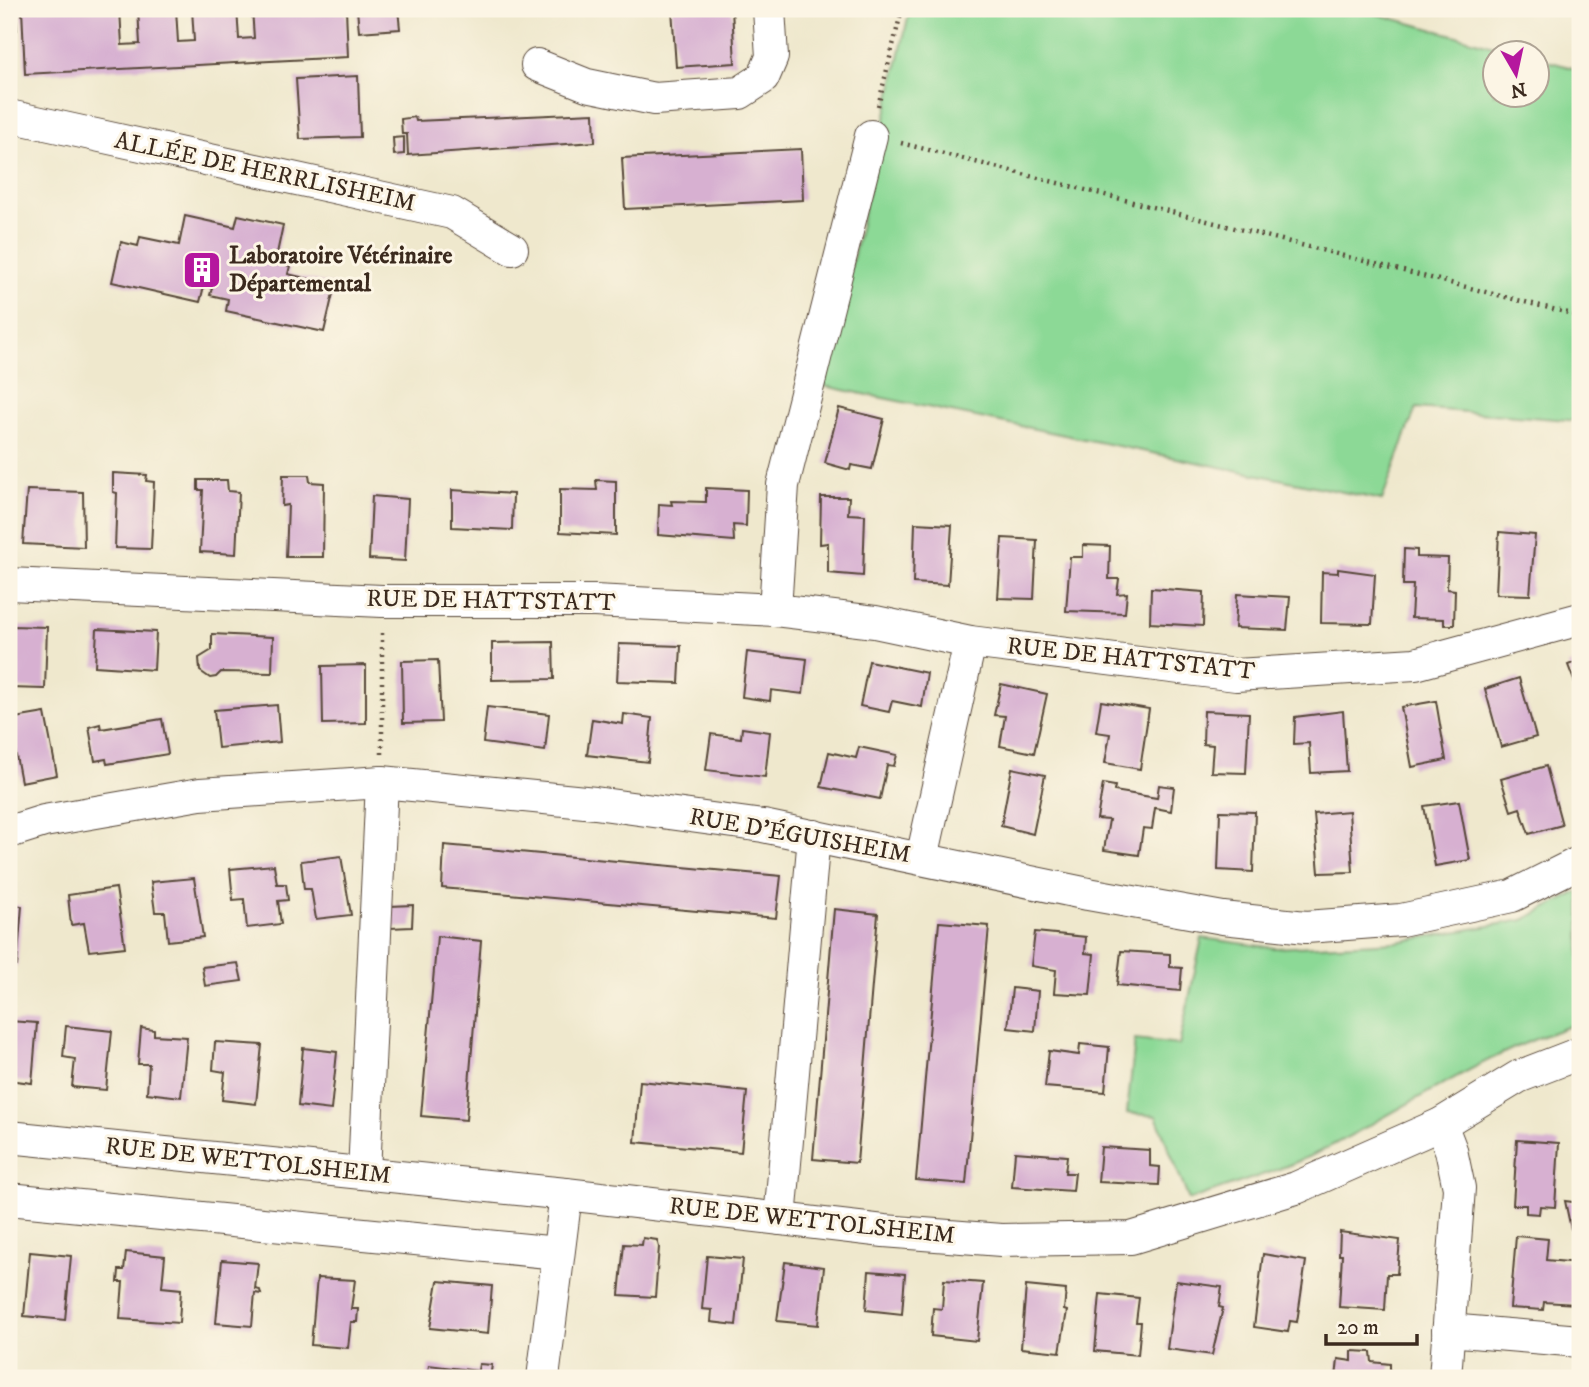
<svg xmlns="http://www.w3.org/2000/svg" width="1589" height="1387" font-family="'IM FELL DW Pica',serif">
<style>
.green{fill:#8cd996;stroke:#64825a;stroke-width:2}
.building{fill:#d7b0d1}
.lines{fill:none;stroke-linecap:round;stroke-linejoin:round}
.minor-casing{stroke:#564638;stroke-width:34}
.path{stroke:#564638;stroke-width:4.5;stroke-dasharray:2 5;stroke-linecap:butt}
.minor{stroke:#fff;stroke-width:32}
.labels{text-anchor:middle;dominant-baseline:central;stroke-width:6;stroke-linejoin:round;paint-order:stroke}
.street-label{font-size:24px;fill:#3b2a1e;stroke:#fcf5e5}
.poi-label{font-size:24px;font-weight:bold;fill:#3b2a1e;stroke:#fcf5e5;text-anchor:start}
</style>
<rect width="100%" height="100%" fill="#fcf5e5"/>
<filter id="ink" filterUnits="userSpaceOnUse"><feTurbulence type="fractalNoise" baseFrequency=".0143" numOctaves="2"/><feDisplacementMap in="SourceGraphic" scale="14" xChannelSelector="R" yChannelSelector="G"/><feConvolveMatrix kernelMatrix="1 2 1 2 8 2 1 2 1" color-interpolation-filters="sRGB"/></filter>
<filter id="wash" filterUnits="userSpaceOnUse"><feTurbulence type="fractalNoise" baseFrequency=".00686" numOctaves="4" result="noise"/><feDisplacementMap in="SourceGraphic" scale="28" xChannelSelector="R" yChannelSelector="G"/><feGaussianBlur stdDeviation="1.57" result="paint"/><feColorMatrix in="noise" values="0 0 0 0 0 0 0 0 0 0 0 0 0 0 0 0 0 1.4 0 .05"/><feComposite in="paint" operator="in"/></filter>
<g filter="url(#wash)">
<rect width="100%" height="100%" fill="#efe8cd"/>
<g class="green">
<path d="M910 9H1358L1516 52H1494V94H1536L1537 58 1580 70V421L1416 408 1382 500 824 386Z"/>
<path d="M1580 891V1023C1488 1051 1408 1107 1323 1150 1281 1171 1233 1184 1189 1200L1156 1116 1127 1113 1135 1040 1179 1045 1202 938 1275 948 1397 942 1523 920Z"/>
</g>
<g id="blocks">
<g class="building">
<path d="M9 9H15L17 30 9 31Z"/>
<path d="M22 9H120L122 45 140 44 138 9H176L178 42 194 41 192 9H237L239 39 254 38 252 9H346L348 57 25 74Z"/>
<path d="M357 9H398L400 29 359 32Z"/>
<path d="M672 9H732L735 63 676 67Z"/>
<path d="M358 76 360 137 300 139 296 79Z"/>
<path d="M594 113 595 142 408 155 407 134H402L401 119 415 117 416 121Z"/>
<path d="M404 137V154L394 155 393 138Z"/>
<path d="M801 149 803 200 625 209 622 158Z"/>
<path d="M238 215 283 225 275 263 290 266 288 274 335 285 324 332 226 311 228 299 210 295 212 288 204 286 200 302 112 282 121 242 138 246 140 237 179 245 185 216 235 227Z"/>
<path d="M839 408 884 419 872 469 851 465 850 470 825 463Z"/>
<path d="M113 473 147 475 146 481 154 482 151 549 115 548 117 493 113 492Z"/>
<path d="M283 475H309L310 482 324 483 323 557H286L288 505 282 506Z"/>
<path d="M198 480H227L228 491 239 492 236 554 200 552 203 490H198Z"/>
<path d="M596 480 616 481V535L560 532V489L597 490Z"/>
<path d="M706 488 747 490 746 526 733 525 734 541 658 535 659 504 672 505 671 501 706 502Z"/>
<path d="M27 490 83 492 84 547 23 544Z"/>
<path d="M452 490 513 494 512 530 452 527Z"/>
<path d="M372 496 408 499 405 561 369 559Z"/>
<path d="M821 497H849L848 514 865 515 863 576 828 573V543L820 544Z"/>
<path d="M915 523 952 525 948 585 913 583Z"/>
<path d="M1499 532 1535 535 1530 595 1496 594Z"/>
<path d="M1002 538 1037 540 1034 599 998 598Z"/>
<path d="M1083 545 1110 546 1109 579H1119L1117 594 1127 593 1125 613 1066 611 1070 557H1083Z"/>
<path d="M1404 549 1417 550V557L1448 558 1447 589 1455 590 1454 625H1444V619L1411 618 1413 585H1403Z"/>
<path d="M1338 569 1375 574 1372 624 1321 623 1322 572 1338 573Z"/>
<path d="M1151 588 1204 592 1203 626 1150 623Z"/>
<path d="M1237 594 1290 597 1287 630 1235 628Z"/>
<path d="M11 626 47 627 45 689 9 688Z"/>
<path d="M97 629 156 632 154 670 95 666Z"/>
<path d="M212 634 273 637 272 673 221 672 216 677 210 678 200 671 199 658 212 650Z"/>
<path d="M553 642 554 679 492 680V643Z"/>
<path d="M619 644 681 646 679 683 617 681Z"/>
<path d="M747 652 807 659 803 694 771 690 770 701 742 697Z"/>
<path d="M438 660 441 722 403 723 402 661Z"/>
<path d="M1580 660V696L1568 665Z"/>
<path d="M869 661 927 673 922 707 892 701 889 712 860 706Z"/>
<path d="M366 665V723L323 724 322 666Z"/>
<path d="M1519 678 1536 737 1501 747 1485 689Z"/>
<path d="M1001 684 1047 694 1034 753 1000 746 1005 716 994 715Z"/>
<path d="M1101 701 1149 709 1140 769 1105 763 1110 734 1096 732Z"/>
<path d="M1436 701 1446 760 1412 767 1401 707Z"/>
<path d="M277 705 280 742 218 748 214 710Z"/>
<path d="M487 707 549 714 545 751 483 743Z"/>
<path d="M1204 711 1249 713 1246 773 1211 772 1213 745 1203 744Z"/>
<path d="M1343 711 1347 771 1311 773 1309 743 1294 744 1295 717Z"/>
<path d="M45 713 57 775 21 782 9 719Z"/>
<path d="M624 714 652 718 648 762 587 755 592 719 623 724Z"/>
<path d="M162 719 168 754 107 764 106 759 95 761 89 727 100 724 101 729Z"/>
<path d="M742 728 770 732 765 777 706 770 711 734 741 738Z"/>
<path d="M859 747 897 755 894 766 887 765 880 799 821 787 829 752 856 758Z"/>
<path d="M1546 766 1562 825 1529 834 1520 808 1511 811 1501 779Z"/>
<path d="M1012 768 1045 775 1033 834 1001 826Z"/>
<path d="M1103 784 1115 786 1114 791 1157 798 1159 785 1174 787 1171 811 1155 808 1152 829 1143 828 1139 855 1104 850 1109 820 1097 819Z"/>
<path d="M1459 801 1470 860 1435 866 1424 806Z"/>
<path d="M1220 811 1255 812 1253 872 1218 870Z"/>
<path d="M1349 811 1353 872 1319 873 1314 814Z"/>
<path d="M444 845 781 876 776 918 442 888Z"/>
<path d="M341 856 351 915 316 919 311 889H304L301 861Z"/>
<path d="M274 865 277 884H286L288 900 278 901 281 924 247 928 244 899 233 900 230 869Z"/>
<path d="M194 878 203 937 168 941 165 912H155L151 882Z"/>
<path d="M116 888 125 947 89 951 84 923 71 925 68 895Z"/>
<path d="M9 904 22 906 17 966 9 965Z"/>
<path d="M413 905 412 927 390 928V906Z"/>
<path d="M834 909 878 914 857 1163 813 1159Z"/>
<path d="M939 922 989 926 966 1184 916 1180Z"/>
<path d="M1035 932 1086 937 1085 953 1094 954 1090 995 1054 993 1056 970 1031 966Z"/>
<path d="M437 936 481 941 466 1120 421 1116Z"/>
<path d="M1121 951 1170 954V967L1182 968 1180 991 1117 985Z"/>
<path d="M238 963 242 981 205 986 202 967Z"/>
<path d="M1012 988 1038 991 1035 1031 1008 1028Z"/>
<path d="M9 1021 37 1023 32 1083 9 1080Z"/>
<path d="M66 1026 112 1031 106 1090 72 1087 75 1059 63 1057Z"/>
<path d="M141 1028 154 1030V1035L187 1037 181 1097 147 1093 149 1064H138Z"/>
<path d="M215 1042 262 1045 256 1104 222 1100 225 1072 213 1070Z"/>
<path d="M1080 1044 1109 1047 1105 1092 1045 1087 1049 1051 1079 1055Z"/>
<path d="M303 1048 337 1052 331 1110 298 1106Z"/>
<path d="M640 1081 747 1092 741 1152 635 1142Z"/>
<path d="M1517 1140 1559 1143 1555 1207 1540 1206 1539 1214 1526 1213V1205H1513Z"/>
<path d="M1101 1147 1150 1150V1166L1160 1167 1159 1185 1098 1182Z"/>
<path d="M1015 1152 1067 1156 1065 1173H1075L1073 1191 1012 1187Z"/>
<path d="M1565 1201 1580 1203V1230L1571 1229Z"/>
<path d="M1340 1232 1400 1240 1397 1274H1387L1385 1310 1339 1307 1342 1255H1339Z"/>
<path d="M1516 1236 1548 1239 1546 1260 1579 1263 1576 1304 1544 1302 1543 1310 1510 1308Z"/>
<path d="M643 1238 657 1240 659 1247 655 1297 619 1295 624 1244 642 1245Z"/>
<path d="M30 1252 71 1256 65 1320 24 1316Z"/>
<path d="M126 1252 165 1256 162 1287 181 1289 179 1323 120 1319 123 1282H118L119 1270H124Z"/>
<path d="M1263 1254 1306 1261 1297 1322 1290 1321 1288 1332 1254 1327Z"/>
<path d="M707 1256 743 1259 736 1325 711 1322 712 1310 702 1309Z"/>
<path d="M222 1260 258 1263 255 1289 260 1290 261 1294 255 1293 252 1326 216 1323Z"/>
<path d="M785 1262 824 1267 818 1325 777 1321Z"/>
<path d="M869 1271 905 1274 902 1314 866 1310Z"/>
<path d="M317 1278 355 1280 351 1309H358L357 1322H351L348 1348 311 1345Z"/>
<path d="M944 1280 983 1283 977 1341 931 1336 933 1308 942 1309Z"/>
<path d="M438 1281 492 1286 488 1334 430 1328Z"/>
<path d="M1176 1281 1222 1287 1219 1307 1223 1308 1212 1355 1167 1349Z"/>
<path d="M1026 1286 1066 1290 1064 1310 1067 1311 1060 1352 1021 1348Z"/>
<path d="M1100 1294 1139 1298 1136 1322H1141L1138 1355 1095 1351Z"/>
<path d="M1352 1351 1371 1352 1372 1362 1390 1364V1378H1336L1338 1359 1352 1361Z"/>
<path d="M479 1364 492 1365 490 1378H427L429 1365 478 1371Z"/>
</g>
</g>
</g>
<g filter="url(#ink)">
<use href="#blocks" fill-opacity="0" stroke="#564638" stroke-width="2"/>
<g class="lines">
<g class="minor-casing">
<g id="minor">
<path d="M537 65 587 85 654 99 740 93 763 78 772 57 769 9"/>
<path d="M9 116 452 213 512 249"/>
<path d="M9 584 382 601H594L775 610 875 622 970 642 1236 675 1415 664 1580 619"/>
<path d="M775 610 783 485 871 136"/>
<path d="M9 832 44 821 200 794 382 782 595 803 763 826 1088 894 1223 918 1306 927 1401 920 1512 896 1580 862"/>
<path d="M922 858 970 642"/>
<path d="M1441 1124 1451 1150 1459 1188 1445 1378"/>
<path d="M9 1137 566 1194 884 1231 1001 1240 1131 1238 1296 1188 1441 1124 1518 1077 1580 1053"/>
<path d="M364 1173 382 782"/>
<path d="M9 1199 558 1253"/>
<path d="M780 1219 814 836"/>
<path d="M1448 1330 1580 1341"/>
<path d="M543 1378 566 1194"/>
</g>
</g>
<g class="path">
<path d="M878 106 902 9"/>
<path d="M901 143 1580 316"/>
<path d="M382 754V630"/>
</g>
<use href="#minor" class="minor"/>
</g>
</g>
<defs>
<g id="building-square" transform="scale(2.0125)"><rect x="-9" y="-9" width="18" height="18" rx="4" fill="#b5179e" stroke="#fcf5e5"/><path d="M-4-6H4V6H1V3H-1V6H-4ZM-2.5-4.3h1.7v1.8h-1.7ZM.8-4.3h1.7v1.8H.8ZM-2.5-1h1.7V.8h-1.7ZM.8-1h1.7V.8H.8Z" fill="#fff"/></g>
</defs>
<g fill-rule="evenodd">
<use href="#building-square" x="202" y="270"/>
</g>
<g class="labels">
<g class="street-label">
<text transform="translate(265 172) rotate(12)">ALLÉE DE HERRLISHEIM</text>
<text transform="translate(491 601) rotate(1)">RUE DE HATTSTATT</text>
<text transform="translate(1131 659) rotate(6)">RUE DE HATTSTATT</text>
<text transform="translate(800 836) rotate(10)">RUE D'ÉGUISHEIM</text>
<text transform="translate(248 1161) rotate(6)">RUE DE WETTOLSHEIM</text>
<text transform="translate(812 1221) rotate(6)">RUE DE WETTOLSHEIM</text>
</g>
<g class="poi-label">
<text x="229" y="256">Laboratoire Vétérinaire<tspan x="229" dy="28">Départemental</tspan></text>
</g>
</g>
<rect width="1589" height="1387" fill="none" stroke="#fcf5e5" stroke-width="35"/>
<g transform="translate(1516 74) rotate(171)"><circle r="33" fill="#fcf5e5" stroke="#afa495" stroke-width="2"/>
<path d="M0-5L12 26L0 18L-12 26Z" fill="#b5179e"/>
<text y="-10" font-size="19" font-weight="bold" text-anchor="middle" fill="#3b2a1e">N</text>
</g>
<path d="M1326 1334v10h91v-10" fill="none" stroke="#3b2a1e" stroke-width="3.5"/>
<text x="1337" y="1334" font-size="21" fill="#3b2a1e" stroke="#fcf5e5" stroke-width="5" paint-order="stroke">20 m</text>
</svg>
